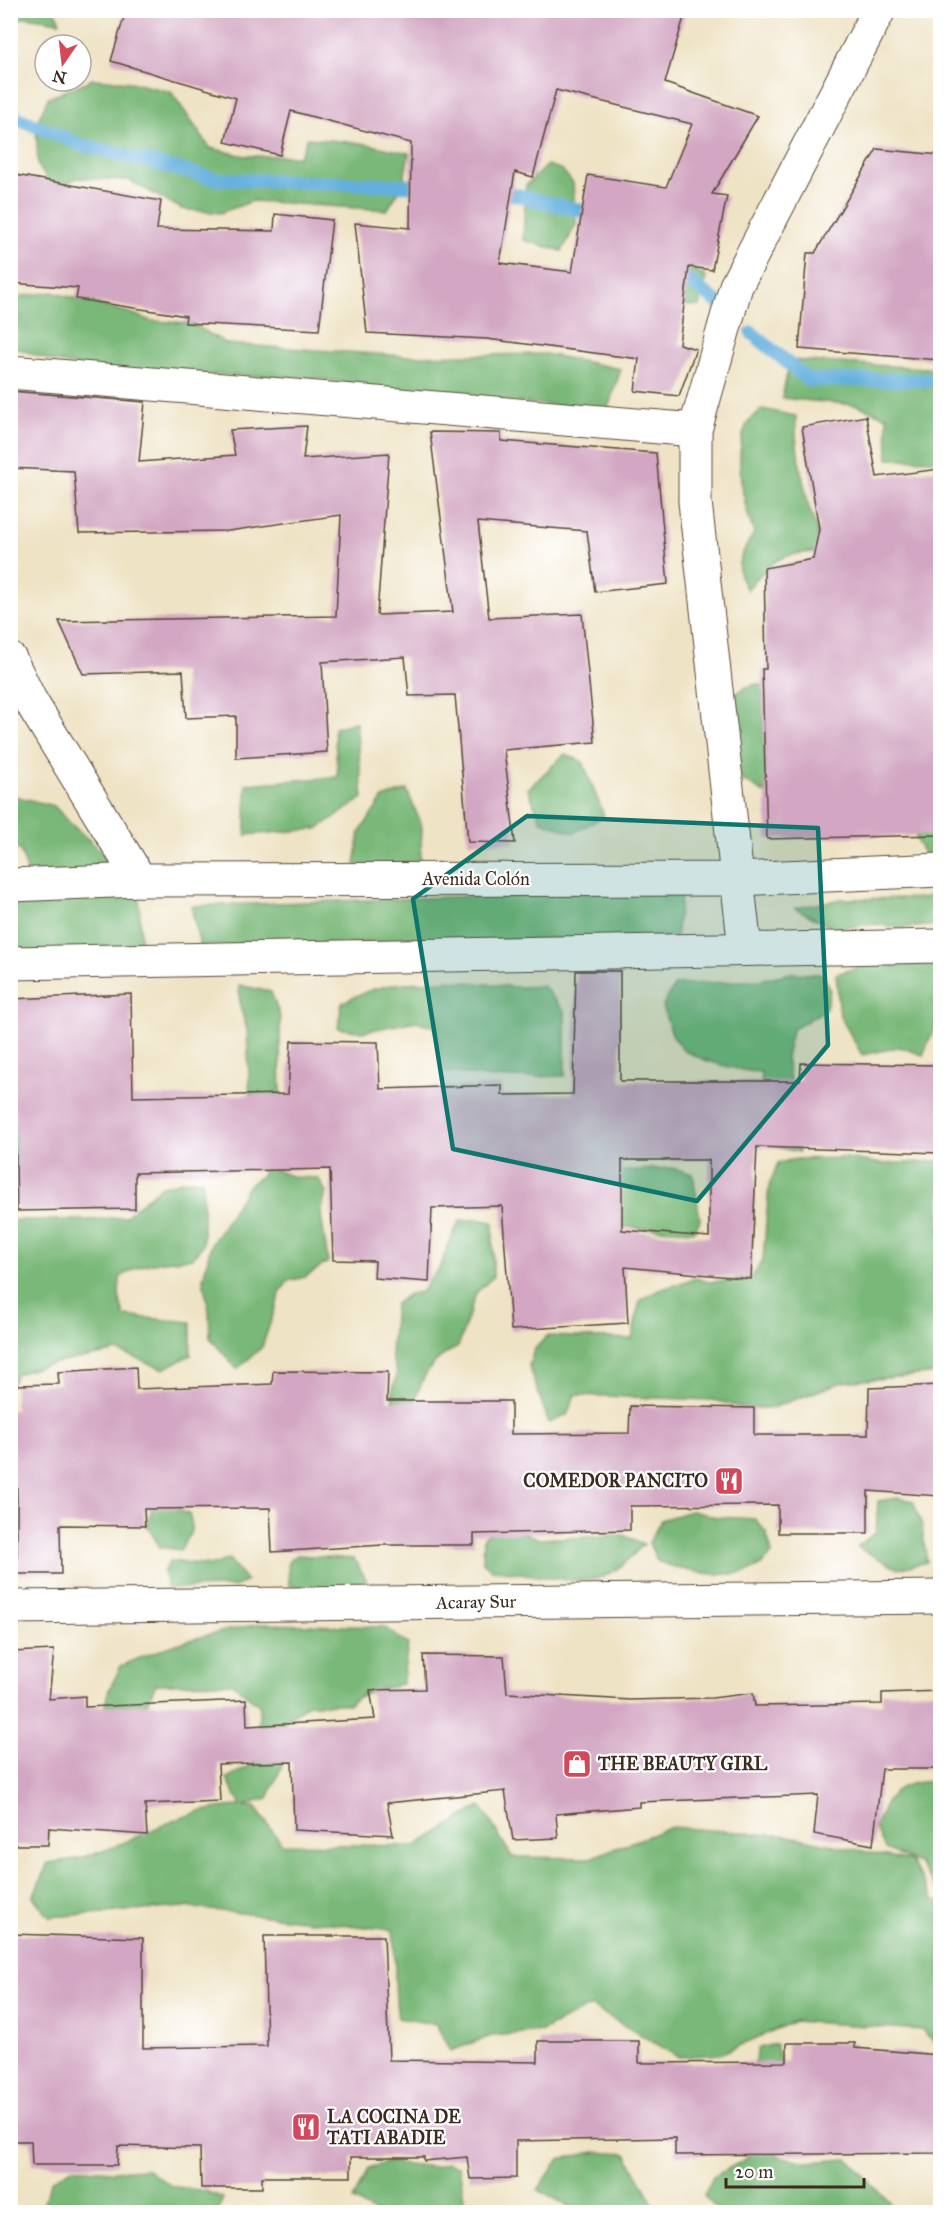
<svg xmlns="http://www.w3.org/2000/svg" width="951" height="2223" font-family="'IM FELL Great Primer',serif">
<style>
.forest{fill:#79b878;stroke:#5a714b;stroke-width:1.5}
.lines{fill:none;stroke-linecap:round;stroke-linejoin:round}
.stream{stroke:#64afdd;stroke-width:14}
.building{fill:#d3a7c3;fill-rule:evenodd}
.street-casing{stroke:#564637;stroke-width:35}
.street{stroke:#fff;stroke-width:33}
.marked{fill:#0f766e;fill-opacity:0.2;stroke:#0f766e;stroke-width:4.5;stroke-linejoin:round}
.labels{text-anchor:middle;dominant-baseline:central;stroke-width:4.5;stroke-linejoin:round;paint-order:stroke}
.street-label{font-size:18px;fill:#3b2a1e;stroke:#fff}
.poi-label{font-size:18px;font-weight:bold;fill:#3b2a1e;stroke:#fff;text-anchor:start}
</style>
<rect width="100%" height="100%" fill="#fff"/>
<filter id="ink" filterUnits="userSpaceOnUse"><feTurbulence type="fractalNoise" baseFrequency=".0167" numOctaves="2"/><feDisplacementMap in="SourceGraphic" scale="12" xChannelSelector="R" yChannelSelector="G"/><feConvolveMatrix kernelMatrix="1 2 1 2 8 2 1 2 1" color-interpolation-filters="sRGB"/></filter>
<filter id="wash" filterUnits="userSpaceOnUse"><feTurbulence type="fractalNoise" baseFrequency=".008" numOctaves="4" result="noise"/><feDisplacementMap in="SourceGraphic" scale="24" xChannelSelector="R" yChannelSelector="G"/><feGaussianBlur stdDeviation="1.35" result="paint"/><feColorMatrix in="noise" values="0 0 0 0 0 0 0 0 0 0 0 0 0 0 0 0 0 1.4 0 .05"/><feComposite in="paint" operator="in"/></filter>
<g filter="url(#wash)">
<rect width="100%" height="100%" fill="#efe3c5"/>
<g class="forest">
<path d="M55 10 60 22 26 17 11 22V11Z"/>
<path d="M93 79 130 82 171 92 210 148 245 156H300L307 138 361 143 409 153 403 185 387 210 253 201 220 213 182 209 129 180 78 178 53 188 38 165 36 125 48 98Z"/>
<path d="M547 165 562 170 573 183 576 224 562 251 523 240 526 185Z"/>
<path d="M690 267 706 277 700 306 672 305 649 272Z"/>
<path d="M52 292 133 314 151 321 191 323 227 344 406 356 546 354 621 369 607 411 361 386 315 378 108 371 52 361 11 346 10 309 18 297Z"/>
<path d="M790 360 940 369V420L936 421 940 460 888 459 887 417 856 405 782 398Z"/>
<path d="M762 409 796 416C794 443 802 476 808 503 813 523 821 531 817 552 780 553 770 561 747 590 731 565 741 556 754 533 743 502 733 458 746 426 749 420 757 414 762 409Z"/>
<path d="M758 684 763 686 766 794 741 779 725 710C734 695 740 687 758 684Z"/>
<path d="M356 722 363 798 317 829 246 835V784L338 777 334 728Z"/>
<path d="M565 754 583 762 604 816 574 833 541 821 528 789Z"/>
<path d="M912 789 933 832 940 838V862L929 863 916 839Z"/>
<path d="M407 790 422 827 420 867 355 865 360 832 383 798Z"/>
<path d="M14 796 54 806 69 822 112 861 108 887 31 881 20 850 11 847 10 798Z"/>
<path d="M682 889 676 937 200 946 191 906Z"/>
<path d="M940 892V925L899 928 875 924 834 929 795 908 842 899 924 898Z"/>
<path d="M139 896 141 945 11 963 10 899Z"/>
<path d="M940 964V998L933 1001 939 1017 923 1055 900 1047 862 1055 840 1016 836 974 866 965Z"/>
<path d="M791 973 822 974 830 989 826 1009 792 1030 786 1058 790 1079V1121L799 1152 771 1146 761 1098V1072C742 1072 689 1059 678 1044 670 1033 666 1019 663 1005L675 985 759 980Z"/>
<path d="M447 980 516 987 543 986 565 1012V1076L494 1078 445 1072 435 1027 416 1021 362 1032 338 1028 342 1003C362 992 381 985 405 983 419 982 433 983 447 980Z"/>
<path d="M239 985 271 992 280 1017 281 1141 250 1100 247 1029 240 1007Z"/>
<path d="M10 1123H22L19 1171 14 1175 17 1193 11 1194Z"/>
<path d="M845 1158 883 1164 940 1161V1373L842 1382 772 1408H744L713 1400 575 1395 567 1415 549 1423 529 1366 534 1350 547 1336 632 1339 640 1300 659 1290 696 1278 709 1282 751 1279 763 1260 769 1186 778 1163 796 1159Z"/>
<path d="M266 1167 294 1177 318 1178 326 1192 321 1215 328 1262 305 1277 288 1281 281 1291 262 1347 237 1369 210 1338 209 1310 203 1279 211 1245 249 1185 262 1175Z"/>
<path d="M673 1168 693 1174 700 1220 694 1231 572 1224 609 1172Z"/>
<path d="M203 1179V1245L192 1258C167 1261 140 1261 120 1278L119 1296 124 1316 191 1322V1355L163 1369 118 1351 46 1365 16 1374 11 1386V1220H88L125 1217 160 1187 182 1181Z"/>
<path d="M477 1219 493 1222V1277L476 1293 458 1347C430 1360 424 1374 414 1402L395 1407 392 1393 397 1374 391 1355 395 1304 409 1294 421 1292 441 1266 448 1244 460 1221Z"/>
<path d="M173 1492 180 1511 189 1514C195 1529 189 1538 180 1550L160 1547 147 1526 155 1498Z"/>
<path d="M898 1498 913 1501 921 1522 927 1562 898 1569 857 1547 876 1532 878 1501Z"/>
<path d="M691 1511 717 1517 755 1519 766 1532 772 1553C752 1587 688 1573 657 1561L649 1543 661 1520Z"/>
<path d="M505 1525 539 1539 623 1535 644 1544C630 1558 615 1575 595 1579 562 1585 525 1571 492 1570L483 1562 484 1537Z"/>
<path d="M297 1555 354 1559 368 1583 355 1592 289 1586 288 1562Z"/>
<path d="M229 1559 247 1581 234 1587 168 1588 163 1572 170 1561 213 1565Z"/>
<path d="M262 1624 384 1627 408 1644 402 1684 365 1693 348 1704H309L285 1720 279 1744 282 1766 268 1798 244 1806 255 1807 282 1844 415 1846 481 1806 512 1857 590 1858 672 1827 789 1836 911 1861 933 1899 940 1902V2047L922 2030 795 2021 720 2054 678 2057 591 2006 542 2031 491 2036 450 2051 436 2024 398 2018C393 1988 397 1959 393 1930L184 1907 49 1917 33 1897 48 1863C58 1862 69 1860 80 1858 137 1844 178 1807 241 1806L227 1778 255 1763 260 1706 231 1683 156 1684 138 1723 104 1711 108 1692 121 1666C171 1644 209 1632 262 1624Z"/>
<path d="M940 1780V1894L919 1863 885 1849 875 1827C892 1786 897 1784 940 1780Z"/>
<path d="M776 2044 783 2072 777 2156 807 2162 848 2159 891 2204 887 2212H720L704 2196 713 2177 742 2161 752 2152 751 2082 758 2048Z"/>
<path d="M595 2152 626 2154 656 2209 653 2212H580L538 2190 559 2159Z"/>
<path d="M389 2162 435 2167 447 2163 459 2166 466 2212H374L353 2200 369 2168Z"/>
<path d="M72 2168 112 2171 147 2169 171 2186 205 2191 223 2198 218 2212H170L167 2208 133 2201 115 2212H54L44 2202 51 2181Z"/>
</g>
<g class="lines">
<g class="stream">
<path d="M10 115 79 144 216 179 428 186"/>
<path d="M495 190 599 215"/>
<path d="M673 269 721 305"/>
<path d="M752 333 808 380H940"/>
</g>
</g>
<g id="blocks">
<g class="building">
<path d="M126 10H686L665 83 758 116 712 194 727 196 712 270 689 267 679 344 696 349 679 396 635 391 639 359 487 339 367 333 355 223 410 228 411 143 291 111 280 155 225 142 236 98 111 61ZM556 90 692 124 666 187 588 175 572 272 500 263 515 172 533 177Z"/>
<path d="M877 149 940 155V360L799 349 807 253H815Z"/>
<path d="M10 174 161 201 157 229 274 231 275 214 332 220 319 330 185 323 186 316 76 299 78 288 10 283Z"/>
<path d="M10 391 145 402 139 462 235 455 230 430 307 426 303 459 389 453 377 615 453 612 430 432 501 433V441L656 453 668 584 595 592 587 531 478 522 489 618 582 614 595 742 504 750 515 843 468 842 455 695 409 696 405 657 322 662 327 752 236 758V716L186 718 183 671 83 674 59 621 336 616 341 515 228 531 79 533 74 471 10 468Z"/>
<path d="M866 416 877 477 940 469V835L767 839 762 669H766L764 568 813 559 819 529 802 427Z"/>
<path d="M576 971H620V1081H800L801 1063 940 1065V1153L757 1147 751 1279 625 1267 628 1323 511 1330 502 1206 432 1208 429 1282 374 1278 375 1261 333 1260 330 1169 135 1173V1209L17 1211 15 1119H10V999L131 994 133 1097 288 1094 291 1041 378 1042 380 1089 502 1085V1095L573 1094ZM622 1160H709V1237L622 1230Z"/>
<path d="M136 1367 137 1389 272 1384 273 1371 388 1372 387 1401H511V1434L629 1433 630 1406 754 1408V1435H868L869 1388 940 1385V1496L868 1491V1533H778V1505L630 1506V1530L474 1534V1545H383L272 1552 270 1508 144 1509 145 1526 60 1525 61 1574H17V1487H10V1410H15V1385L59 1384 58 1372Z"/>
<path d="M54 1650 49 1699 85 1696V1707L246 1700 247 1726 375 1719 370 1690 425 1689 423 1655 504 1656 507 1693 630 1700 712 1698 753 1693 755 1706 882 1704V1693L940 1691V1769H882L873 1845 814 1834 818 1795 639 1802V1807L556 1814 558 1838 513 1840 505 1791 387 1803 393 1835 294 1830 292 1762 218 1764 220 1801 145 1804 147 1835 49 1828 48 1845H10L11 1652Z"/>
<path d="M10 1934 143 1938V2048L267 2046 264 1936H384L389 2060 538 2062V2041H639V2063L787 2062V2043H855V2048L940 2055V2153L675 2155V2138L516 2141V2178L470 2179 467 2157 424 2161V2157H351V2177H262V2188H201L200 2148 118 2146 117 2165H32L31 2141H10Z"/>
</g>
</g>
</g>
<g filter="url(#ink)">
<use href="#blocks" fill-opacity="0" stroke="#564637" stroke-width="1.5"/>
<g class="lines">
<g class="street-casing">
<g id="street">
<path d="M10 372 695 430"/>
<path d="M10 659 30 700 140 880"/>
<path d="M10 885 140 880 739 879 940 870"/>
<path d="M745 949 695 502V430L736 286 879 10"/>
<path d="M10 963 940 946"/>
<path d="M10 1607 940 1597"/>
</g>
</g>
<use href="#street" class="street"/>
</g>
</g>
<path class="marked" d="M527 816 818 828 828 1045 697 1201 453 1149 413 899Z"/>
<defs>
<g id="restaurant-square" transform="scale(1.5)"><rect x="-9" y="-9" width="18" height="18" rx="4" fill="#d1495b" stroke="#fff"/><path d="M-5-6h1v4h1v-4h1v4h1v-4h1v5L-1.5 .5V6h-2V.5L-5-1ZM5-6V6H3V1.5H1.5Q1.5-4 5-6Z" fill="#fff"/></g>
<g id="shop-square" transform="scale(1.5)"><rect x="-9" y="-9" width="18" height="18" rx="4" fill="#d1495b" stroke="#fff"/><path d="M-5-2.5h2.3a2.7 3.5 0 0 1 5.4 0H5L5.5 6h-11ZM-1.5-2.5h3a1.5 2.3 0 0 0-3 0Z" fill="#fff"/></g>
</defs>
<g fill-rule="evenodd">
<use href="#restaurant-square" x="729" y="1481"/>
<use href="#shop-square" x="577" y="1764"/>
<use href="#restaurant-square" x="306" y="2127"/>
</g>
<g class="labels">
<g class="street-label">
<text x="476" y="879">Avenida Colón</text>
<text transform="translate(476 1602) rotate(-1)">Acaray Sur</text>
</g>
<g class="poi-label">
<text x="708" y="1481" text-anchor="end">COMEDOR PANCITO</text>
<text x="598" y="1764">THE BEAUTY GIRL</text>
<text x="327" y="2117">LA COCINA DE<tspan x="327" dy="21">TATI ABADIE</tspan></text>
</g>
</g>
<rect width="951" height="2223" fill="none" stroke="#fff" stroke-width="36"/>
<g transform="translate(63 63) rotate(194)"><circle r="28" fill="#ffffff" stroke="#b1aaa5" stroke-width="1.5"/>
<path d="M0-4.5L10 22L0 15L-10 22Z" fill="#d1495b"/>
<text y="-9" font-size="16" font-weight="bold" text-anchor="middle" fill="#3b2a1e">N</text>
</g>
<path d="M726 2178v9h138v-9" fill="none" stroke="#3b2a1e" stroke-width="3"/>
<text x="735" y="2178" font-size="18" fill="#3b2a1e" stroke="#ffffff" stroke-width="4.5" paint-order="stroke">20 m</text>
</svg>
